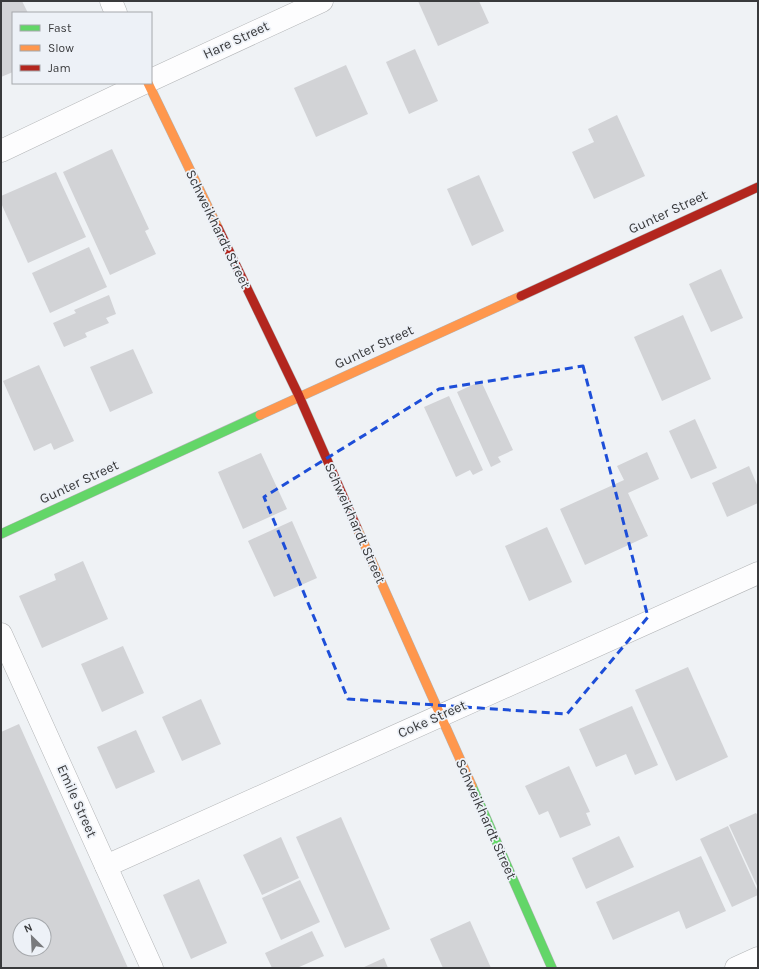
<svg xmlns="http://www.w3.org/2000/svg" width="759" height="969" font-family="Karla,sans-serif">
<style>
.building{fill:#d2d3d6;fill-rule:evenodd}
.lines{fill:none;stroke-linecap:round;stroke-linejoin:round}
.street-casing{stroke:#b3b5b7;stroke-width:23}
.fast-casing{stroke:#b3b5b7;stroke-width:10}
.slow-casing{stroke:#b3b5b7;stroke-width:10}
.jam-casing{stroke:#b3b5b7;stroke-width:10}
.street{stroke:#fdfdfe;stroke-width:22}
.fast{stroke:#63d668;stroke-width:9}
.slow{stroke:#ff974d;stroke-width:9}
.jam{stroke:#b3261e;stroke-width:9}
.marked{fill:none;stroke:#1d4ed8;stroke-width:3;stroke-dasharray:8 5;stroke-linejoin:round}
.labels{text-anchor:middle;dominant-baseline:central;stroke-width:3.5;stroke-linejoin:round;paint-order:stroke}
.street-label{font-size:14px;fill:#393a3c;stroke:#edf1f7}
</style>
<rect width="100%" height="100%" fill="#eff2f5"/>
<g class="building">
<path d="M1 1H22L28 13H13V72L1 77Z"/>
<path d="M418 1H479L489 23 438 46Z"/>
<path d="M415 49 438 101 409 114 386 62Z"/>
<path d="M346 65 368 114 316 137 294 88Z"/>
<path d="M617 115 645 176 594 199 572 152 594 142 588 129Z"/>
<path d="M112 149 149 229 145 231 156 254 110 275 63 172Z"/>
<path d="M56 172 86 237 28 263 1 203V196Z"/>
<path d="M479 175 504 231 472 246 447 189Z"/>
<path d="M89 247 107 287 50 313 32 273Z"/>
<path d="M721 269 743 318 711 332 689 284Z"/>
<path d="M109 295 116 314 106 318 109 323 85 333 87 337 64 347 53 323 76 313 74 310Z"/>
<path d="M683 315 711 379 662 401 634 337Z"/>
<path d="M133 349 153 393 110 412 90 367Z"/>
<path d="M39 365 74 441 54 450 51 443 34 451 3 381Z"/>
<path d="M481 381 513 450 498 457 501 462 491 467 457 392Z"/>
<path d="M449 396 483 470 473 475 470 470 456 477 424 407Z"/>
<path d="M695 419 717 468 691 479 669 431Z"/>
<path d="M647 452 659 479 628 493 648 536 585 565 560 509 624 480 617 466Z"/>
<path d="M261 453 287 509 243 529 218 472Z"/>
<path d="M749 466 758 487V503L727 517 712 483Z"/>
<path d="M292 521 317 578 274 597 248 541Z"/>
<path d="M547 527 572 582 529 601 505 546Z"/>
<path d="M83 561 108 619 42 648 19 596 56 580 54 574Z"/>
<path d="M123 646 144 693 102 712 81 664Z"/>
<path d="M688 667 728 757 676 781 635 690Z"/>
<path d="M201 699 221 744 182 761 162 717Z"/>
<path d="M632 706 658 765 635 775 626 754 596 767 579 729Z"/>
<path d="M19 724 128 968H1V732ZM20 925H44V949H20Z"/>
<path d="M136 730 155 772 116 789 97 747Z"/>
<path d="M569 766 590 812 586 813 591 825 560 838 548 811 539 815 525 786Z"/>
<path d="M756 813 758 816V888L729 825Z"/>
<path d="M341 817 390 929 345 948 296 837Z"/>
<path d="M728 826 758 892V895L732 907 700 839Z"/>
<path d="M619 836 634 867 586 889 572 858Z"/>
<path d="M281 837 299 878 262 895 243 855Z"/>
<path d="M701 856 726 911 686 929 679 911 613 940 596 902Z"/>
<path d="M199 879 227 943 191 959 163 895Z"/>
<path d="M300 880 320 922 281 940 262 898Z"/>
<path d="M470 921 491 968H443L430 939Z"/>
<path d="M312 931 324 956 297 968H272L265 953Z"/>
<path d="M384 958 388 968H362Z"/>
</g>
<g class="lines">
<g class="street-casing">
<g id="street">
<path d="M111 1 116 13"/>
<path d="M151 80 322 1"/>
<path d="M1 151 144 83"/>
<path d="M1 634 152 968"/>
<path d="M106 866 758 573"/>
<path d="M736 968 758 958"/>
</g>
</g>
<g class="fast-casing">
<g id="fast">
<path d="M1 534 260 415"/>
<path d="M472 786 552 968"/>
</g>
</g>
<g class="slow-casing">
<g id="slow">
<path d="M148 83 218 228"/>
<path d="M260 415 521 296"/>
<path d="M357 528 472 786"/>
</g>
</g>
<g class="jam-casing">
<g id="jam">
<path d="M218 228 299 396 357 528"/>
<path d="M521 296 758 187"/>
</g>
</g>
<use href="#street" class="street"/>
<use href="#fast" class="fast"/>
<use href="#slow" class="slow"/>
<use href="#jam" class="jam"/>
</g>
<path class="marked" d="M583 366 648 617 567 714 348 699 264 497 439 389Z"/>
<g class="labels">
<g class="street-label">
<text transform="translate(236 40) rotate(-25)">Hare Street</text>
<text transform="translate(668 212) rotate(-25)">Gunter Street</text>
<text transform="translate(218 229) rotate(64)">Schweikhardt Street</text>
<text transform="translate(374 347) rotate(-25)">Gunter Street</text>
<text transform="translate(79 482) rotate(-25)">Gunter Street</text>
<text transform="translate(355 523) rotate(66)">Schweikhardt Street</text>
<text transform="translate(432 719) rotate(-24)">Coke Street</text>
<text transform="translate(77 801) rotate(66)">Emile Street</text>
<text transform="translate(486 819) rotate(66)">Schweikhardt Street</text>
</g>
</g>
<rect width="759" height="969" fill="none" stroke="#393a3c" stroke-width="4"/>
<rect x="12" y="12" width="140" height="72" fill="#edf1f7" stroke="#a5a8ac"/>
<rect x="20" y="25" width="20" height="6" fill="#63d668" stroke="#a5a8ac"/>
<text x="48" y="32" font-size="12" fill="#393a3c">Fast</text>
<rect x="20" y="45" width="20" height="6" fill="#ff974d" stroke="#a5a8ac"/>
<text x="48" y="52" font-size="12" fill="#393a3c">Slow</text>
<rect x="20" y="65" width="20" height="6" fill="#b3261e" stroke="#a5a8ac"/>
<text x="48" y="72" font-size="12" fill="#393a3c">Jam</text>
<g transform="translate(32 937) rotate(336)"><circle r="19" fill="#edf1f7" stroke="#a5a8ac"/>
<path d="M0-3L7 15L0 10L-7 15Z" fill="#797a7d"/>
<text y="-6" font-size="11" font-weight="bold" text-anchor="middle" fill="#393a3c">N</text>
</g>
</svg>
